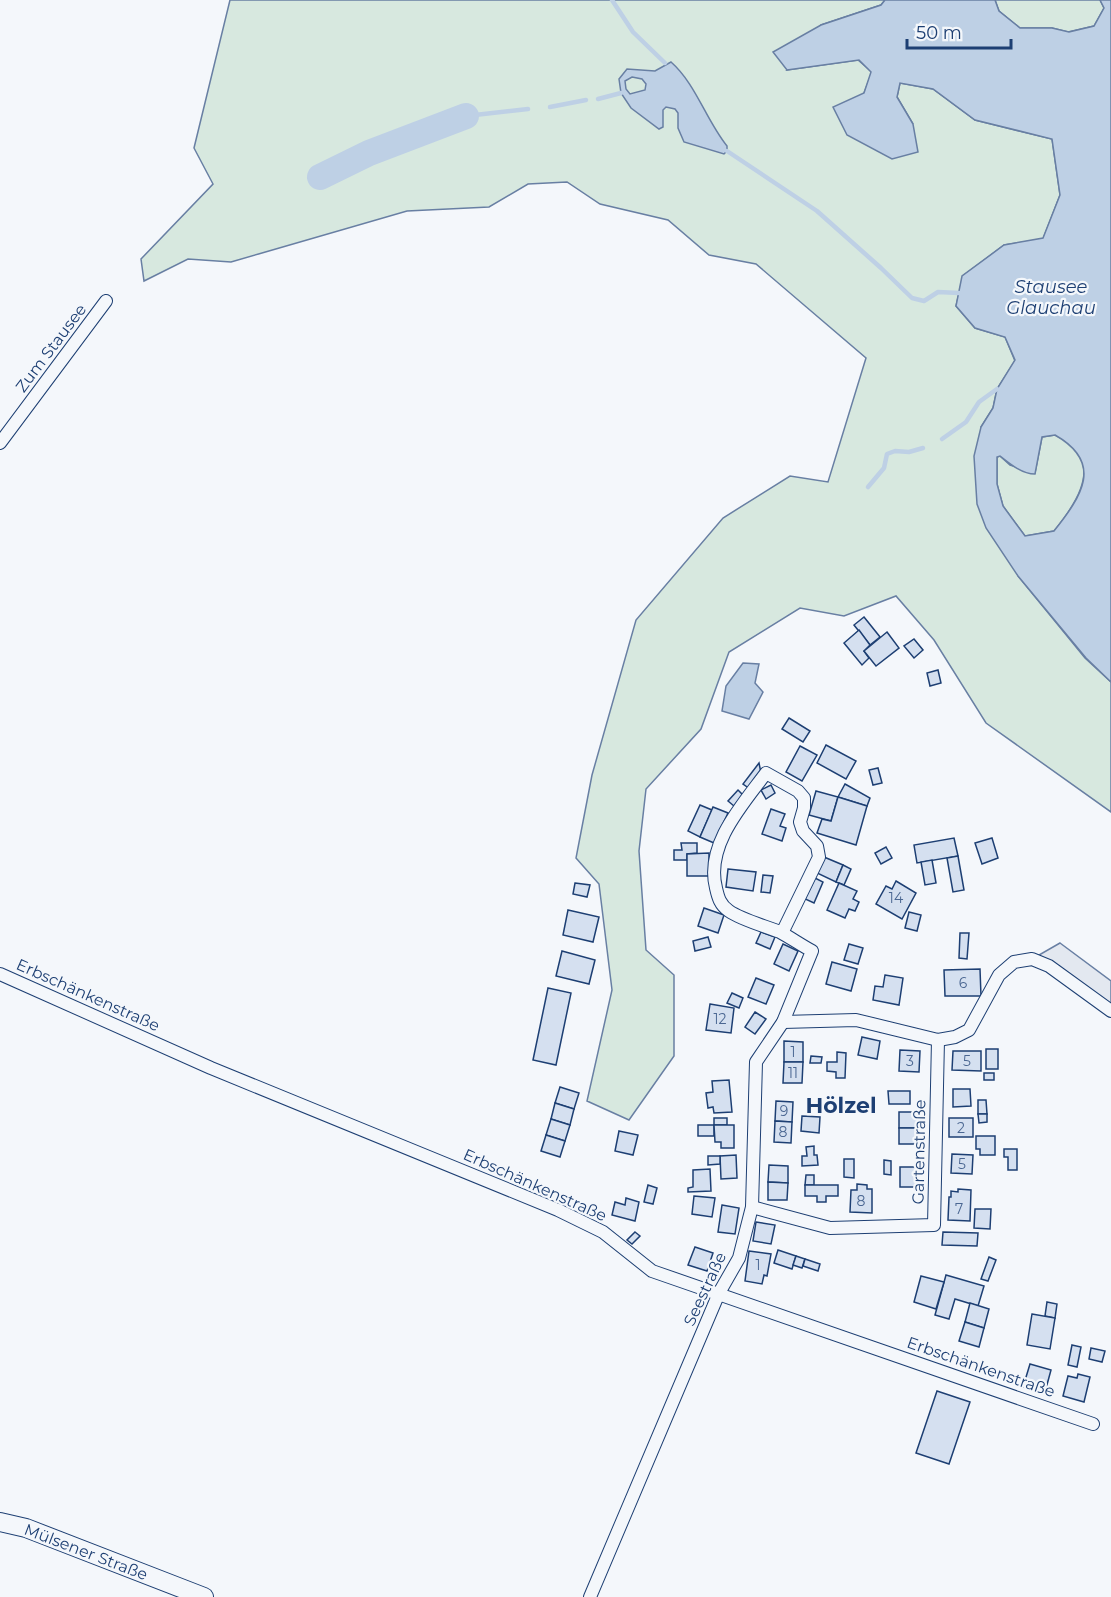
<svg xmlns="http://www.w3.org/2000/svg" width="1111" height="1597" font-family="Montserrat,sans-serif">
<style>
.green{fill:#d7e8df;stroke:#687fa3;stroke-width:1.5}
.parking{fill:#e3e8f0;stroke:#687fa3;stroke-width:1.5}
.water{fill:#bed0e5;stroke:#687fa3;stroke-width:1.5;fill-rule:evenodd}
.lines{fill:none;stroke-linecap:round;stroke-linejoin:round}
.stream{stroke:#bed0e5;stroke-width:4.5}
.river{stroke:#bed0e5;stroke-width:26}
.building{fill:#d5e0f0;stroke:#1d3f73;stroke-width:1.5}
.street-casing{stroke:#1d3f73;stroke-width:14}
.secondary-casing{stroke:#1d3f73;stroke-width:20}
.street{stroke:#f4f7fb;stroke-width:12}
.secondary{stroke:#f4f7fb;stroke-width:18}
.labels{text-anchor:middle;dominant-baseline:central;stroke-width:4.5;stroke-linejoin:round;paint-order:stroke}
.number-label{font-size:14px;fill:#4b6792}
.street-label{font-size:16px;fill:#1d3f73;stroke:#f4f7fb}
.water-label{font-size:18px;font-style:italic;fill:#1d3f73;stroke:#f4f7fb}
.district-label{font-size:22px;font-weight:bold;fill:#1d3f73;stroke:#f4f7fb}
</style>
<rect width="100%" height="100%" fill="#f4f7fb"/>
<g class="green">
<path d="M230 0H885L881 5 821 25 787 70 858 60 872 72 864 93 913 124 897 97 900 83 933 89 975 120 1052 139 1060 195 1043 239 1004 245 963 276 956 306 975 328 1005 337 1015 361 997 389 993 408 981 427 1018 576 1085 658 1111 682V812L986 723 934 640 896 596 844 616 800 608 729 652 701 729 646 789 639 851 646 950 674 975V1056L629 1120 587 1101 612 990 599 884 576 858 592 775 636 620 723 518 790 476 828 482 866 358 756 264 709 255 668 220 600 204 567 182 528 184 489 207 407 211 231 262 188 259 144 281 141 259 213 184 194 148Z"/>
<path d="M995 0H1100L1104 8 1094 26 1068 32 1052 28H1020L999 11Z"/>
<path d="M1055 435C1060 438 1067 441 1071 445 1101 470 1072 509 1054 531L1025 536 1003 506 997 484V457L1000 456 1010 465 1035 473 1042 437Z"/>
</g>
<path class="parking" d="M1060 943 1111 981V1011L1032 959Z"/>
<g class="water">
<path d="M885 0H995L999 11 1020 28H1052L1069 32 1094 26 1104 8 1100 0H1111V682L1086 658 1018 576 986 528 977 504 974 456 981 427 993 408 997 389 1015 360 1005 337 975 328 956 306 962 276 1004 245 1043 238 1060 195 1052 139 975 120 933 89 900 83 897 97 913 124 918 152 892 159 847 135 833 107 864 93 871 72 859 60 787 70 773 52 821 25 881 5ZM1055 435C1104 463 1082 496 1054 531L1025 536 1003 506 997 484V457L1000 456C1010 464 1022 474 1035 474L1042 437Z"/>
<path d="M671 62C696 84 706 120 727 146V151L724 154 684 142 678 128V113L675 109 666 107 663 110V127L659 129 631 108 621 93 619 79 627 69 655 71ZM632 77 642 79 646 84 645 90 630 94 626 89 625 81Z"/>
<path d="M743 663 759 664 755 683 763 692 749 719 722 711 726 686Z"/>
</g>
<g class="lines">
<g class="stream">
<path d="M612 0 633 32 665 63"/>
<path d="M598 99 621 93"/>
<path d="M550 107 586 100"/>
<path d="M466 116 528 109"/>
<path d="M727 151 817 211 881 268 912 298 924 301 938 292 959 293"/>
<path d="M942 439 966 422 979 402 997 389"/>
<path d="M868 487 884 468 887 454 895 451 909 452 923 448"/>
</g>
<path class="river" d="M320 177 369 153 466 116"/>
</g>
<g class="building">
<path d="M864 617 880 637 870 645 854 625Z"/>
<path d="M859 630 870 645 864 651 869 658 862 665 844 643Z"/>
<path d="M887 632 899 648 876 666 864 651Z"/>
<path d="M914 639 923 650 914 658 904 646Z"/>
<path d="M938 670 941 683 930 686 927 673Z"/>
<path d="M789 718 810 731 803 742 782 729Z"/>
<path d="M826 745 856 761 846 779 817 763Z"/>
<path d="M800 746 817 755 802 781 786 772Z"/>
<path d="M759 763 761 773 750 789 743 784Z"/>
<path d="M878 768 882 783 873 785 869 770Z"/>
<path d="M845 784 870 798 867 806 838 797Z"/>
<path d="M771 785 775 793 766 799 761 790Z"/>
<path d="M738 790 743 795 734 806 728 801Z"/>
<path d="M816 791 838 797 831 821 809 815Z"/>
<path d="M838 797 867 806 856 845 817 833 822 819 831 821Z"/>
<path d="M700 805 712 810 700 837 688 831Z"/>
<path d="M713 807 728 813 714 843 700 837Z"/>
<path d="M771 809 785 814 780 826 786 828 782 841 762 834Z"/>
<path d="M954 838 958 856 917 863 914 845Z"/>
<path d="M992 838 998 858 982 864 975 843Z"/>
<path d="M681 843H697V853L687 854V860H674V850H682Z"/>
<path d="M886 847 892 858 881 864 875 853Z"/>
<path d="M709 853V876H687V854Z"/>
<path d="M958 856 964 890 953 892 947 858Z"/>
<path d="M824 857 843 865 836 882 817 873Z"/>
<path d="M932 860 936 883 925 885 921 862Z"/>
<path d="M843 865 851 869 844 885 836 882Z"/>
<path d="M728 869 756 872 753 891 726 887Z"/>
<path d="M763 875 773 876 770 893 761 892Z"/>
<path d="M813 877 823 882 814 903 803 898Z"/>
<path d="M896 881 916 893 902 919 876 904 886 886 892 889Z"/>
<path d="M575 883 590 885 587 897 573 894Z"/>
<path d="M839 883 857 891 853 899 859 902 855 911 849 909 845 918 827 910Z"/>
<path d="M704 908 724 915 718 933 698 926Z"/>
<path d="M568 910 599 917 593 942 563 935Z"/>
<path d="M909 912 921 915 917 931 905 928Z"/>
<path d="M761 932 775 937 770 949 756 943Z"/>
<path d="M960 933H969L967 959 959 958Z"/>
<path d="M708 937 711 947 695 951 693 941Z"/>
<path d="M783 944 798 951 789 971 774 964Z"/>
<path d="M849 944 863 948 858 964 844 960Z"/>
<path d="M562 951 595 960 589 984 556 976Z"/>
<path d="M832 962 857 969 851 991 826 984Z"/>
<path d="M980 969 981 996H945L944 970Z"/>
<path d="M885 975 903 978 899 1005 873 1000 875 986 883 987Z"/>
<path d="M756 978 774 985 766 1004 748 997Z"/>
<path d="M548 988 571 993 556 1065 533 1060Z"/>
<path d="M732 993 743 998 739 1008 727 1003Z"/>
<path d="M710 1004 734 1008 731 1033 706 1030Z"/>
<path d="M755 1012 766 1019 755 1034 745 1027Z"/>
<path d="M862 1037 880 1041 877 1059 858 1055Z"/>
<path d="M784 1041 803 1042V1062H784Z"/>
<rect x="986" y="1049" width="12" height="20"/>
<path d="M900 1050 920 1051 919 1072 899 1071Z"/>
<path d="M953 1051H981V1071L952 1070Z"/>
<path d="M837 1052 846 1053 845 1078H836V1072L827 1071V1062H837Z"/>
<path d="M811 1056 822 1057 821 1063H810Z"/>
<path d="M784 1062H803L802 1083H783Z"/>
<rect x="984" y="1073" width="10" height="7"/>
<path d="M729 1080 732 1112 714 1113 713 1107 708 1108 706 1093 713 1092 712 1081Z"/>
<path d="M560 1087 579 1093 574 1109 555 1103Z"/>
<path d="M953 1089H970L971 1106 953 1107Z"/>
<path d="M888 1091H910V1104H889Z"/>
<path d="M978 1100H986L987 1114H978Z"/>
<path d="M776 1101 793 1102 792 1122 775 1121Z"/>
<path d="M555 1103 574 1109 570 1125 551 1119Z"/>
<rect x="899" y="1112" width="19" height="16"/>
<path d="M978 1114H987V1122L979 1123Z"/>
<path d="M802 1116 820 1117 819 1133 801 1131Z"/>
<rect x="714" y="1118" width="13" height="7"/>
<rect x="949" y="1118" width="24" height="19"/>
<path d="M551 1119 570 1125 565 1141 546 1135Z"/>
<path d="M775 1121 792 1122 791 1143 774 1142Z"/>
<rect x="698" y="1125" width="16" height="11"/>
<path d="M714 1125H734V1148H721V1142H715Z"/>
<rect x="899" y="1128" width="19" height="16"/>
<path d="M619 1131 638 1135 633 1155 615 1151Z"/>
<path d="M546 1135 565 1141 560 1157 541 1151Z"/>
<path d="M976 1136H995V1155H980V1149H976Z"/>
<path d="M814 1146V1155H817L818 1165 802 1166V1156H807L806 1147Z"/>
<path d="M1004 1149H1017V1170H1008V1157H1004Z"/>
<path d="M952 1154 973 1155 972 1174 951 1173Z"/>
<path d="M736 1155 737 1178 721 1179 720 1156Z"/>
<path d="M708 1156H720V1164L708 1165Z"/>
<path d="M844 1159H854V1178L844 1177Z"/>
<path d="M884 1160 891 1161V1175L884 1174Z"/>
<path d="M769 1165 788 1166V1183L768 1182Z"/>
<rect x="900" y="1167" width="17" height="20"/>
<path d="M710 1169 711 1191 688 1192V1188L693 1187V1170Z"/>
<path d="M806 1175H814V1185H805Z"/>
<path d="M768 1182 788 1183 787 1200H768Z"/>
<path d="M857 1184 867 1185V1189H872V1213L850 1212 851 1190H857Z"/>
<path d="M648 1185 657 1188 653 1204 644 1202Z"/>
<path d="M805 1185H838V1196H826V1202H817V1196H805Z"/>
<path d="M958 1189 971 1190 970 1221 948 1220 949 1197H951V1191L958 1192Z"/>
<path d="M694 1196 715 1198 712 1217 692 1214Z"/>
<path d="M626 1198 639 1202 635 1221 612 1215 615 1202 625 1205Z"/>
<path d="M722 1205 739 1208 735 1234 718 1232Z"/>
<path d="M975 1209H991L990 1229 974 1228Z"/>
<path d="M756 1222 775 1225 771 1244 753 1241Z"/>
<path d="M635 1232 640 1236 632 1244 627 1240Z"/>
<path d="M943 1232 978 1233 977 1246 942 1245Z"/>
<path d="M695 1247 713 1253 707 1271 688 1265Z"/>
<path d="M778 1250 796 1256 792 1269 774 1263Z"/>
<path d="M749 1251 771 1254 767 1276 764 1275 762 1284 745 1281Z"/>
<path d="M796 1256 805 1259 802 1268 793 1265Z"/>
<path d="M989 1257 996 1260 988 1281 981 1279Z"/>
<path d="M805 1259 820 1264 818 1271 803 1266Z"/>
<path d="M946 1275 984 1286 978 1306 955 1299 949 1319 935 1315Z"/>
<path d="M921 1276 944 1282 936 1309 914 1302Z"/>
<path d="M1047 1302 1057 1304 1055 1318 1045 1316Z"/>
<path d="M970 1303 989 1309 984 1328 965 1322Z"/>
<path d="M1032 1314 1055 1318 1050 1349 1027 1345Z"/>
<path d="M965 1322 984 1328 979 1347 959 1341Z"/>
<path d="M1072 1345 1081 1347 1077 1367 1068 1365Z"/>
<path d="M1091 1348 1105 1351 1102 1362 1089 1359Z"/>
<path d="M1030 1364 1051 1370 1045 1392 1023 1387Z"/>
<path d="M1078 1374 1090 1377 1084 1402 1063 1396 1068 1376 1077 1378Z"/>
<path d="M937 1391 970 1402 949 1464 916 1453Z"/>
</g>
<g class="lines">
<g class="street-casing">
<g id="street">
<path d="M0 443 106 301"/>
<path d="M0 974 211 1068 558 1210 603 1232 652 1271 1093 1424"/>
<path d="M783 1022 856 1020 938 1040 955 1037 969 1030 999 975 1014 962 1032 959 1049 966 1111 1011"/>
<path d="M752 1207 830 1228 934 1225 938 1040"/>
<path d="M590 1597 719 1293 739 1258 752 1207 756 1062 783 1022 812 951C801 945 791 938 780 932 765 926 742 920 729 911 720 905 718 897 716 888 705 845 743 804 766 773L798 791 804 798V808L800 822 803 831 817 846 819 857 782 933"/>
</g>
</g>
<g class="secondary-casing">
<path id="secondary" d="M0 1522 26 1528 204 1597"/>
</g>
<use href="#street" class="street"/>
<use href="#secondary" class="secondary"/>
</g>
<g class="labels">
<g class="number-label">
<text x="896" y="898">14</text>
<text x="963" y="983">6</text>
<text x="720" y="1019">12</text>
<text x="793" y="1052">1</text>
<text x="910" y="1061">3</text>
<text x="967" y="1061">5</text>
<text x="793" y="1073">11</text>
<text x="784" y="1111">9</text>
<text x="961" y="1128">2</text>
<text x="783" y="1132">8</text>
<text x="962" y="1164">5</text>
<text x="861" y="1201">8</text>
<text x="959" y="1209">7</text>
<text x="758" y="1265">1</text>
</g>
<g class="street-label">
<text transform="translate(51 348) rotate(-53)">Zum Stausee</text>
<text transform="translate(88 995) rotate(24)">Erbschänkenstraße</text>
<text transform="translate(919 1152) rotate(-89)">Gartenstraße</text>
<text transform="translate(535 1185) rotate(24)">Erbschänkenstraße</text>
<text transform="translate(705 1289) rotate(-65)">Seestraße</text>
<text transform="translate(981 1367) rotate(19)">Erbschänkenstraße</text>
<text transform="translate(86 1552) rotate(21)">Mülsener Straße</text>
</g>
<g class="water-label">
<text x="1051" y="287">Stausee<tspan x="1051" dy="21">Glauchau</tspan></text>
</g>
<g class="district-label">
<text x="841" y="1105">Hölzel</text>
</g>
</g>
<path d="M907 39v9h104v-9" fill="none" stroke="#1d3f73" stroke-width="3"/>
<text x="916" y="39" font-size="18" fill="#1d3f73" stroke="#f4f7fb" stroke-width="4.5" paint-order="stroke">50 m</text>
</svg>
